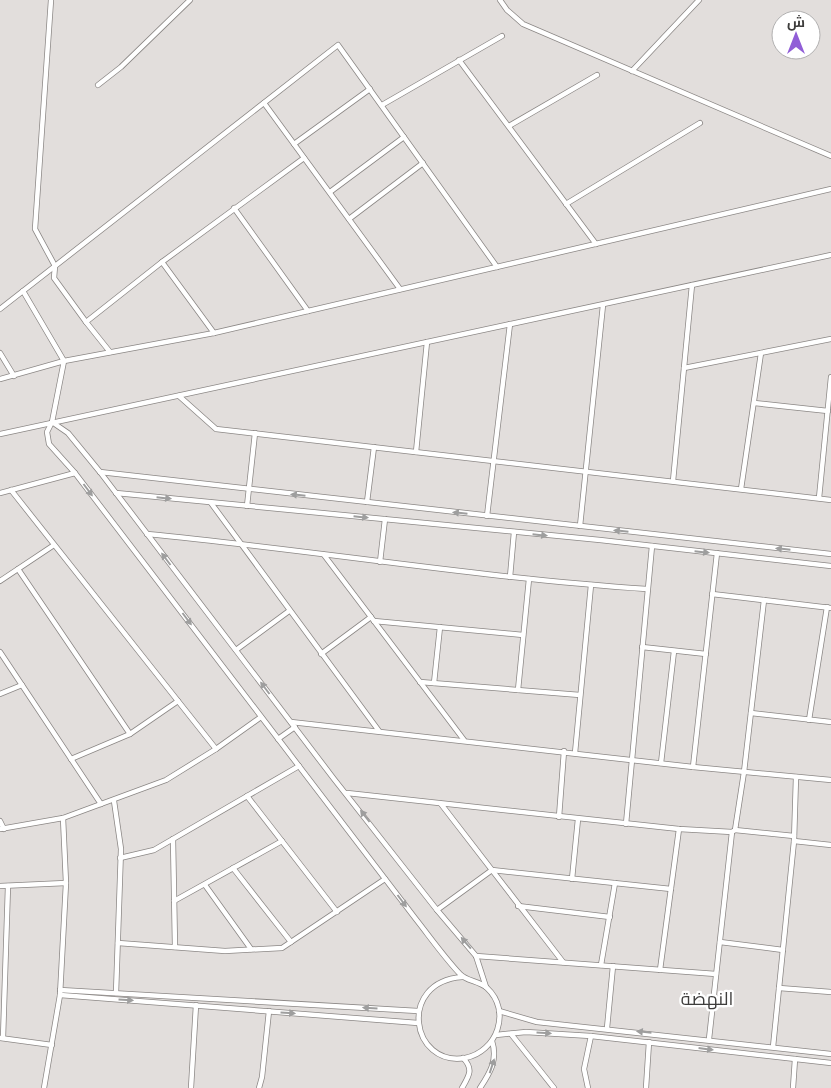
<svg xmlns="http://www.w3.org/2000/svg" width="831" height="1088" font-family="Inter,Cairo,sans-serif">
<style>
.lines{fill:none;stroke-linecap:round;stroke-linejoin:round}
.minor-casing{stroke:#8b8785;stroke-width:6}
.minor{stroke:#fff;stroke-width:4.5}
.oneway{fill:#9e9e9e}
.labels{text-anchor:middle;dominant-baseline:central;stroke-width:4.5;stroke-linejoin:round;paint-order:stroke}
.neighbourhood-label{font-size:18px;fill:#3e3d3c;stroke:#fff}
</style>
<rect width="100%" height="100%" fill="#e2dedc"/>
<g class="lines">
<g class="minor-casing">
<g id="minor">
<path d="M51 0 35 229 55 266 54 278 86 322"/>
<path d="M500 0 507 10 523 24 831 156"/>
<path d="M459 60 596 244"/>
<path d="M632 71 699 0"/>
<path d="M98 85 121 67 190 0"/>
<path d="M264 103 400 289"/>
<path d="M382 105 502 36"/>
<path d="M509 126 597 75"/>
<path d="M294 144 370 89"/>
<path d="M330 192 404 137"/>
<path d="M566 204 700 123"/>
<path d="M234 208 308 311"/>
<path d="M349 219 423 163"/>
<path d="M162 262 214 333"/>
<path d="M23 291 64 361 52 422 47 432 49 444 75 473 415 918C430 937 444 957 460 974 466 981 479 981 487 988 512 1011 497 1052 465 1058 411 1067 397 982 462 977"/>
<path d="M0 309 338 45 497 267"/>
<path d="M110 352 86 322 162 262 304 158"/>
<path d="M0 353 14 376"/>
<path d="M684 368 831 339"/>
<path d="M0 379 64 361 214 333 831 189"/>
<path d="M179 396 216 429 831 500"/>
<path d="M754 403 828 411"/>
<path d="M52 422 68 433 100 472 334 779 437 910 476 956 486 987"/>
<path d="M0 434 831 255"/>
<path d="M416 452 427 342"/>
<path d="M100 472 831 554"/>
<path d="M673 481 692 285"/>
<path d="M741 489 761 353"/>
<path d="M11 490 216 749"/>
<path d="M0 493 75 473"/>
<path d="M116 493 600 540 831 566"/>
<path d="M819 498 831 377"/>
<path d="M367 502 374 447"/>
<path d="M211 503 379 731"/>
<path d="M247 506 255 433"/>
<path d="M487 516 510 324"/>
<path d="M580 526 603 305"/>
<path d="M147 534C314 550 480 578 647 589"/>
<path d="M324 555 464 740"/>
<path d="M380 562 385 519"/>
<path d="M18 569 130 734"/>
<path d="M510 577 514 532"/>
<path d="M0 581 54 545"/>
<path d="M712 594 831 608"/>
<path d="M374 621 523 635"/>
<path d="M642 647 706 654"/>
<path d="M236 650 289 611"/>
<path d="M0 652 101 804"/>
<path d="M321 654 371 617"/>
<path d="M420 682 580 695"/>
<path d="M434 683 440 627"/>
<path d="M518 690 529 579"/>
<path d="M0 694 22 685"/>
<path d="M751 713 831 722"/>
<path d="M809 720 827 607"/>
<path d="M291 722 693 767 831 780"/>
<path d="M278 739 295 727"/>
<path d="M575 753 591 585"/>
<path d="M71 759 130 734 178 701"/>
<path d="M661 763 674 651"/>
<path d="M693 767 717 553"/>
<path d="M347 793 679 829 732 832"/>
<path d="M247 796 337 912"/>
<path d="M114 801 121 849 116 993"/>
<path d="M441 804 563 962"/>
<path d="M559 817 564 751"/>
<path d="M0 821 4 829"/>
<path d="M626 824 652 546"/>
<path d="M0 829 63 818 166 780 216 749 261 717"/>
<path d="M735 830 794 836"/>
<path d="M173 839 175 947"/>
<path d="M794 841 831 845"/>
<path d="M120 858 154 850 299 766"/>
<path d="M233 868 291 942"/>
<path d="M572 879 578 819"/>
<path d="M205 885 251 949"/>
<path d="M0 886 66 883"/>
<path d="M174 901 282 841"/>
<path d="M518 906 610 917"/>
<path d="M437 910 492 870 671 889"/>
<path d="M720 942 783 950"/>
<path d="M118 943 225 951 282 948 385 879"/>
<path d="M476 956 716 974"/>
<path d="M601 965 615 883"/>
<path d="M660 970 679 829"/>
<path d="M779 988 831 992"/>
<path d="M60 990 418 1011"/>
<path d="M60 995 418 1023"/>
<path d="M499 1011 537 1022 831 1054"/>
<path d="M607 1028 613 966"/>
<path d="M511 1034 554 1088"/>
<path d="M496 1035 526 1032 591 1036 831 1063"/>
<path d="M0 1038 52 1045"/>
<path d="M3 1038 8 886"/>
<path d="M709 1039 732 832 735 830 744 772 764 600"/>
<path d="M773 1047 794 841 796 777"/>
<path d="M44 1088 60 995 66 883 63 818"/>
<path d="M191 1088 196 1005"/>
<path d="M259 1088 262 1077 269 1011"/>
<path d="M462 1088C469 1076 474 1069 463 1058"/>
<path d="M480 1088C490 1073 498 1060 492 1041"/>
<path d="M588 1088 584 1069 591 1036"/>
<path d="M646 1088 649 1042"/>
<path d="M793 1088 795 1059"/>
</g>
</g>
<use href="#minor" class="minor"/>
</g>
<defs><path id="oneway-solid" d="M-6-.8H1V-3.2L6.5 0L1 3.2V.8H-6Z" transform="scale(1.25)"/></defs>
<g class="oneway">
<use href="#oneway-solid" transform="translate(88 490) rotate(53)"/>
<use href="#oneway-solid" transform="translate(298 495) rotate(-174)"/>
<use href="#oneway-solid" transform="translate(164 498) rotate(6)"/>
<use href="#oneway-solid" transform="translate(460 513) rotate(-174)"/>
<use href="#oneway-solid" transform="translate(361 517) rotate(6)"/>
<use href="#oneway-solid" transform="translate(621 531) rotate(-174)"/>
<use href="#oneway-solid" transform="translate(540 535) rotate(6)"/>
<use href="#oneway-solid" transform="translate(783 549) rotate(-174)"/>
<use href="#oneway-solid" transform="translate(702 552) rotate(6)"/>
<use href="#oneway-solid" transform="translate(166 559) rotate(-127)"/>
<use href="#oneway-solid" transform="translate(187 619) rotate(53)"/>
<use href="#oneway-solid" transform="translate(265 688) rotate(-127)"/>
<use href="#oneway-solid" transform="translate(365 816) rotate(-128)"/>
<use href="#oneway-solid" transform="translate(402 901) rotate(53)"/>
<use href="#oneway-solid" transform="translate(466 943) rotate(-131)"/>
<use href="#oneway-solid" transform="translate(126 1000) rotate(4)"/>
<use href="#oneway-solid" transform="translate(370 1008) rotate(-177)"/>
<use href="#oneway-solid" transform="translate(288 1013) rotate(4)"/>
<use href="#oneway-solid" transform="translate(644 1032) rotate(-174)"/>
<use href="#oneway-solid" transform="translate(544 1033) rotate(4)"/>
<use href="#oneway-solid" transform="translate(706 1049) rotate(7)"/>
<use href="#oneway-solid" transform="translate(492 1066) rotate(-72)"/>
</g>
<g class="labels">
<g class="neighbourhood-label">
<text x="707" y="998">النهضة</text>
</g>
</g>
<g transform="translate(796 35)"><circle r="24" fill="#ffffff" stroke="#b2b1b1"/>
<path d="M0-4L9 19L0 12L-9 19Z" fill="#915ed7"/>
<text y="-8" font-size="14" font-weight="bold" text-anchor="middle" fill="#3e3d3c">ش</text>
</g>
</svg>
